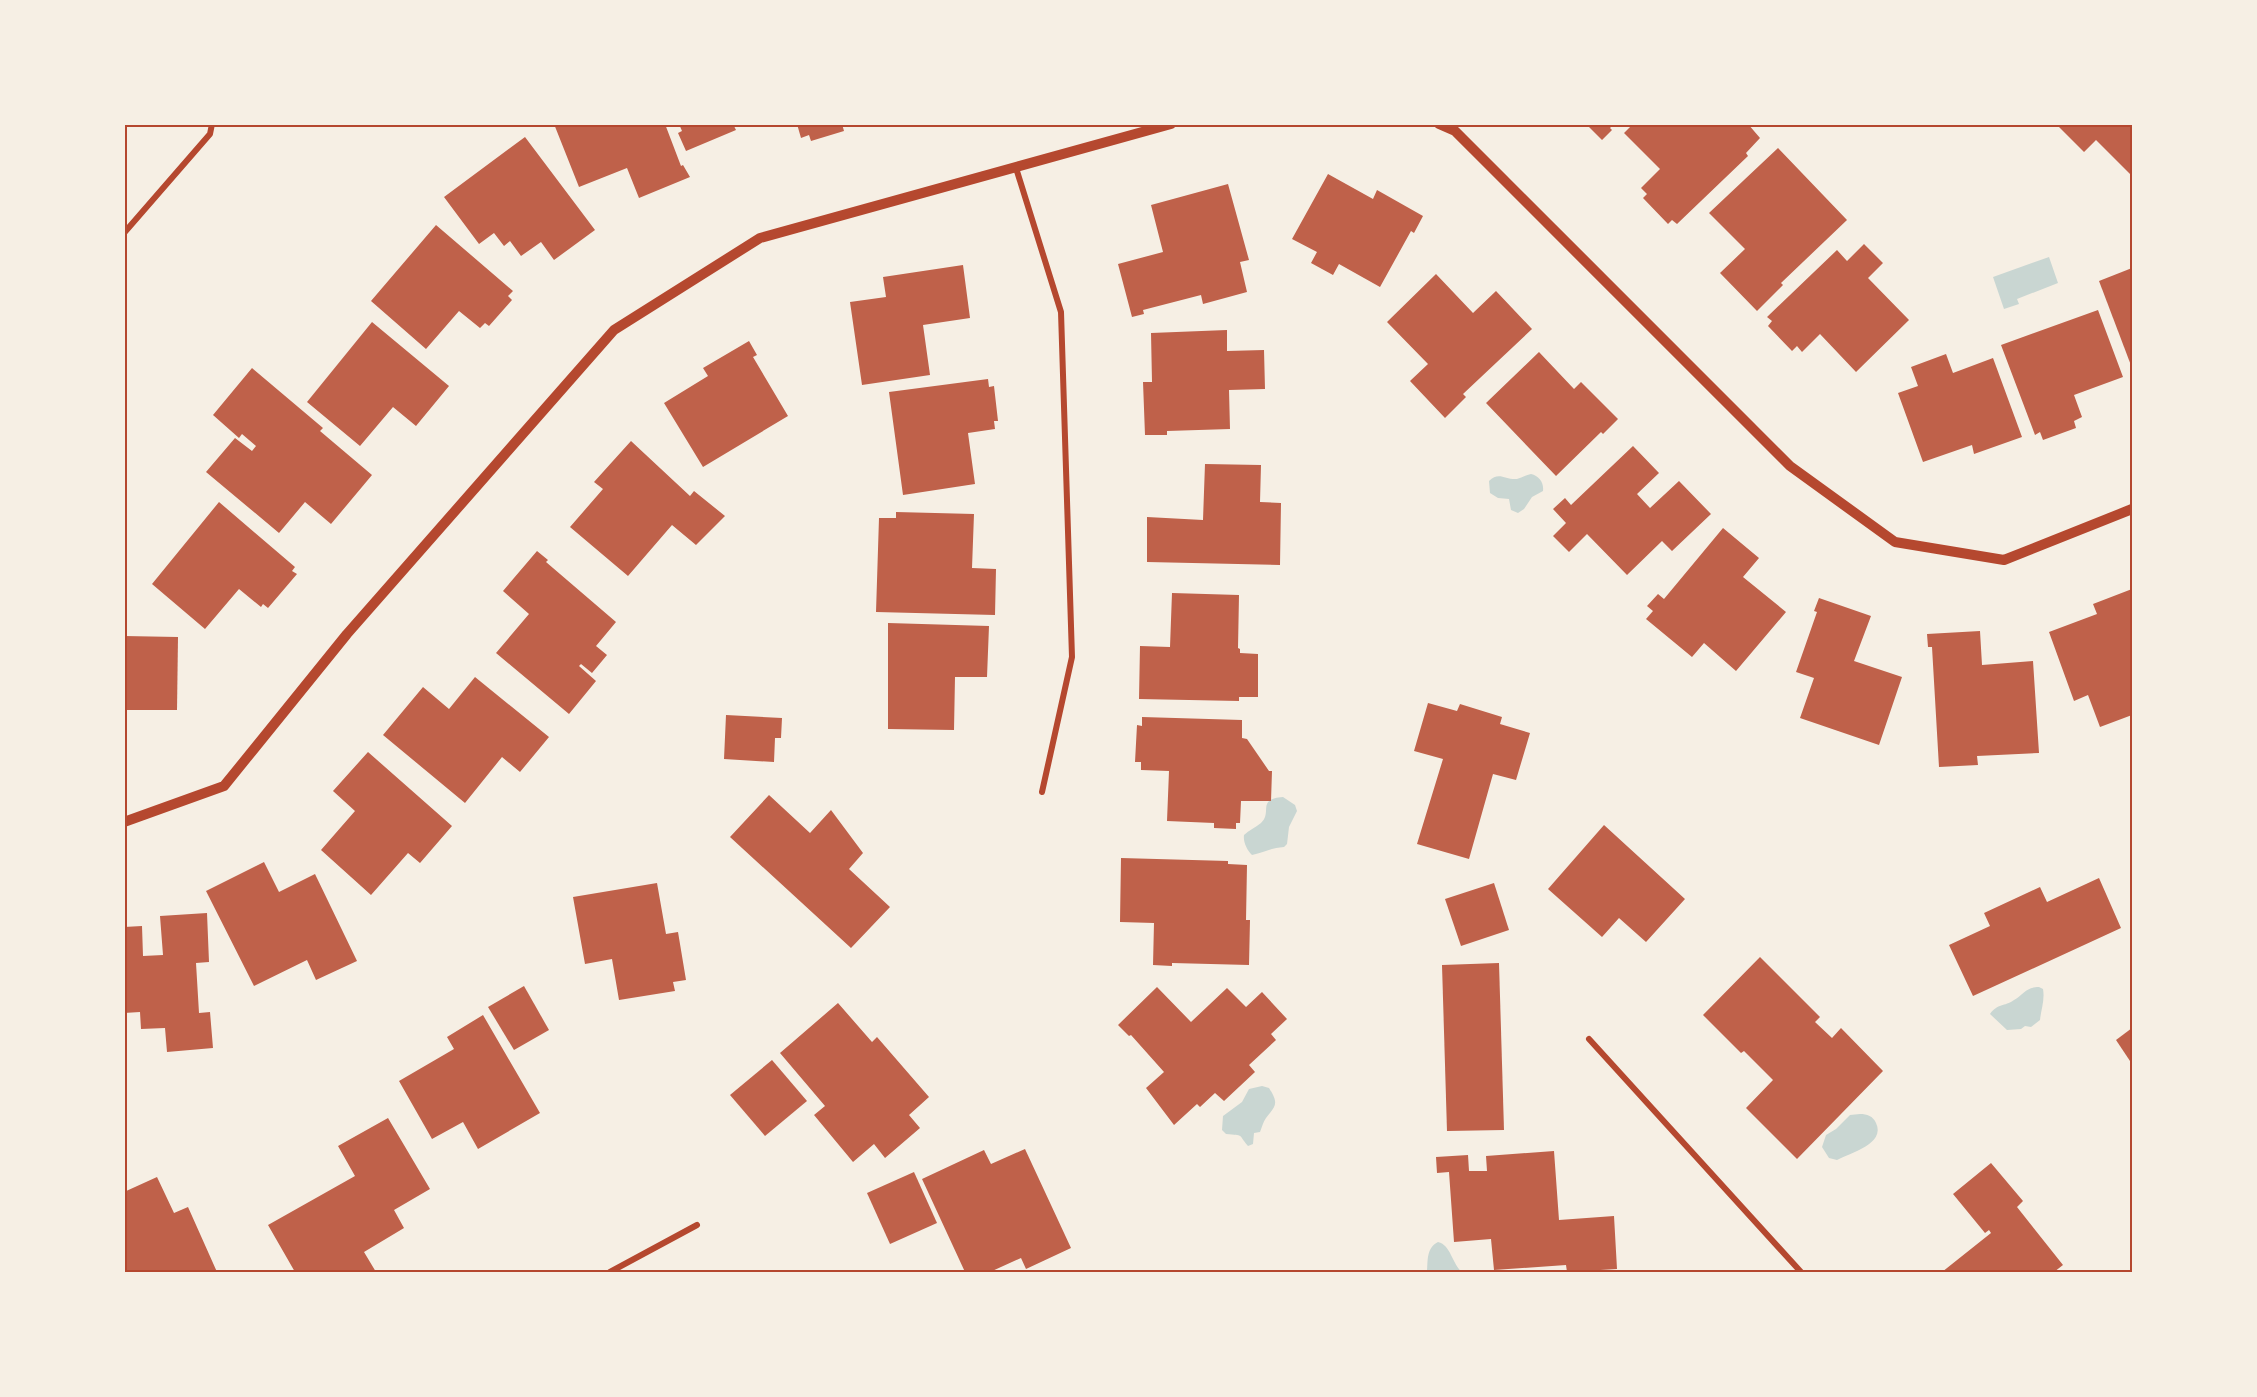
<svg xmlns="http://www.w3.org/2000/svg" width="2257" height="1397" font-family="'Fira Sans',sans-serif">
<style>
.water{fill:#c9d6d2}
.building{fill:#bf614a}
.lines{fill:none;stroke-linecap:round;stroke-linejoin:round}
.minor{stroke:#b5482f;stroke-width:6}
.tertiary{stroke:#b5482f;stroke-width:10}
.neatline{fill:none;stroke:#b5482f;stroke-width:2}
</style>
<rect width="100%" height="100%" fill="#f6efe4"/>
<g class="water">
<path d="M2049 257 2058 283 2017 299 2019 304 2004 309 1993 277Z"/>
<path d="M1531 474C1539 476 1544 482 1543 491L1532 497 1524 509 1518 513 1511 510 1509 499 1498 498 1490 493 1489 481C1499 471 1505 480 1517 479 1521 478 1526 475 1531 474Z"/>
<path d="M1283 797 1295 805 1297 811 1289 827 1287 844 1284 847C1270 848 1265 852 1252 855 1247 850 1243 842 1244 835 1249 830 1255 828 1261 823 1273 812 1256 799 1283 797Z"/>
<path d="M2039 987 2043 989C2045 1000 2041 1010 2040 1020L2031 1027 2025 1026 2021 1029 2007 1030 1990 1014C1998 1003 2004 1007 2014 1000 2024 994 2026 987 2039 987Z"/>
<path d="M1262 1086 1269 1088C1279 1104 1276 1105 1266 1118 1263 1122 1262 1127 1260 1132L1254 1133 1253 1144 1248 1146C1237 1133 1245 1136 1226 1134L1222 1130 1223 1116 1242 1102 1249 1089Z"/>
<path d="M1860 1114C1867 1114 1873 1116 1876 1123 1886 1144 1850 1153 1837 1160L1829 1158 1822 1147 1826 1135 1836 1129 1850 1115Z"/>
<path d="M1438 1242C1451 1245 1452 1264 1462 1272H1427C1428 1261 1426 1248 1438 1242Z"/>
</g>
<g class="building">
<path d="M554 124H665L681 166 683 165 690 177 639 198 627 168 579 187Z"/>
<path d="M679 124H733L736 130 686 151 678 133 682 131Z"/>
<path d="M797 124H842L844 131 811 141 809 135 801 138Z"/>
<path d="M1586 124H1614L1610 128 1612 130 1602 140Z"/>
<path d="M1633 124H1748L1760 138 1746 153 1748 156 1677 224 1672 220 1668 224 1643 198 1647 194 1641 188 1660 169 1624 133Z"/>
<path d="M2062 124H2132V176L2096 140 2084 152 2059 127Z"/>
<path d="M525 137 595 230 554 260 541 242 521 256 510 241 504 246 494 233 479 244 444 197Z"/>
<path d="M1778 148 1847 220 1781 283 1783 285 1757 311 1720 273 1745 249 1709 213Z"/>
<path d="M1328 174 1373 199 1377 190 1423 216 1414 233 1411 231 1380 287 1339 264 1333 275 1311 263 1317 252 1292 239Z"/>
<path d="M1228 184 1249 260 1240 262 1247 292 1203 304 1201 295 1143 310 1144 314 1132 317 1118 264 1163 252 1151 205Z"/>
<path d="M436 225 513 291 508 296 512 300 489 326 485 323 480 328 459 311 426 349 371 301Z"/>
<path d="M1864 244 1883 263 1868 278 1909 320 1856 372 1820 334 1802 352 1797 346 1792 351 1768 326 1772 321 1767 317 1837 250 1847 261Z"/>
<path d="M963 265 970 318 923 325 930 375 862 385 850 302 886 297 883 277Z"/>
<path d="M2132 268V368L2099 281Z"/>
<path d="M1436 274 1473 313 1496 291 1532 329 1463 394 1466 397 1445 418 1410 381 1428 364 1387 322Z"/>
<path d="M2098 310 2123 377 2074 395 2082 417 2074 421 2076 428 2043 440 2040 432 2035 435 2001 345Z"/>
<path d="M372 322 449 386 416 426 393 407 360 446 307 402Z"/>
<path d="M1227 330V351L1264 350 1265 389 1229 390 1230 429 1167 431V435H1145L1143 382H1152L1151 333Z"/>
<path d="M749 341 757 355 753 357 788 416 703 467 664 403 708 376 703 368Z"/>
<path d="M1539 352 1574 389 1581 382 1618 419 1603 434 1601 432 1556 476 1486 403Z"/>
<path d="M1946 354 1953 373 1993 358 2022 437 1974 454 1972 445 1923 462 1898 393 1918 386 1911 367Z"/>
<path d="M252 368 323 428 320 431 372 475 331 524 305 502 279 533 206 472 235 438 252 451 256 446 242 434 239 438 213 415Z"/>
<path d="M988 379 989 387 994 386 998 421H994L995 429 968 433 975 484 903 495 889 392Z"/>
<path d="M631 441 690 496 694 491 725 516 696 545 672 525 628 576 570 527 603 489 594 482Z"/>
<path d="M1633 446 1659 473 1637 494 1650 508 1679 481 1711 514 1672 551 1662 541 1627 575 1587 534 1569 552 1553 536 1566 523 1553 509 1565 498 1571 505Z"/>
<path d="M1205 464 1261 465 1260 502 1281 503 1280 565 1147 562V517L1203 520Z"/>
<path d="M219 502 295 567 292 571 297 574 268 608 263 604 261 607 239 589 205 629 152 584Z"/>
<path d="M896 512 974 514 972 568 996 569 995 615 876 612 879 518H896Z"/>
<path d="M1723 528 1759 558 1743 577 1786 612 1736 671 1704 643 1692 657 1646 619 1653 611 1647 606 1658 594 1664 599Z"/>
<path d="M537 551 548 560 546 562 616 622 596 646 607 655 592 673 581 664 579 666 596 681 569 714 496 653 529 614 503 591Z"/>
<path d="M2132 589V715L2100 727 2088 695 2074 701 2049 632 2097 614 2093 604Z"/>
<path d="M1172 593 1239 595 1238 648 1240 649V653L1258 654V697H1239V701L1139 699 1140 646 1170 647Z"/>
<path d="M1819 598 1871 616 1854 661 1902 677 1879 745 1800 718 1814 678 1796 672 1817 612 1814 611Z"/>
<path d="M888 623 989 626 987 677H955L954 730 888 729Z"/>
<path d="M1980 631 1982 665 2033 661 2039 753 1977 756 1978 765 1939 767 1932 647H1928L1927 634Z"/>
<path d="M124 636 178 637 177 710H124Z"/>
<path d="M475 677 549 737 520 772 502 757 465 803 383 735 423 687 449 709Z"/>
<path d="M1428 703 1457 711 1460 704 1502 717 1500 724 1530 733 1516 780 1493 774 1469 859 1417 844 1443 759 1414 751Z"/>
<path d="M726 715 782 718 781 738H775L774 762 724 759Z"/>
<path d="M1142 717 1242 720V738L1247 739 1269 771H1272L1271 801H1241L1240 823H1236V829L1214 828V823L1167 821 1169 771 1141 770V762H1135L1137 725 1142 726Z"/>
<path d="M368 752 452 826 420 863 408 853 371 895 321 850 355 811 333 791Z"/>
<path d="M769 795 810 833 831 810 863 853 849 869 890 907 851 948 730 837Z"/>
<path d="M1604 825 1685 899 1646 942 1619 918 1602 937 1548 889Z"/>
<path d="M1121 858 1228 861V864L1247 865 1246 920H1250L1249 965 1172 963V966L1153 965 1154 923 1120 922Z"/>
<path d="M264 862 279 892 315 874 357 961 316 980 307 960 254 986 206 891Z"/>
<path d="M2099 878 2121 928 1973 996 1949 945 1990 926 1984 913 2040 887 2047 902Z"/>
<path d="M657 883 666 934 678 932 686 980 673 982 675 991 619 1000 612 959 585 964 573 897Z"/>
<path d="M1494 883 1509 930 1461 946 1445 899Z"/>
<path d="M207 913 209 962 196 963 199 1013 210 1012 213 1048 167 1052 165 1028 141 1029 140 1012 124 1013V927L142 926 143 956 163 955 160 916Z"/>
<path d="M1760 957 1820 1017 1815 1022 1832 1038 1841 1028 1883 1071 1797 1159 1746 1108 1773 1080 1744 1051 1741 1053 1703 1015Z"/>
<path d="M1499 963 1504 1130 1447 1131 1442 965Z"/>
<path d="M524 986 549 1030 514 1050 488 1007Z"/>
<path d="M1157 987 1191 1022 1227 988 1246 1007 1262 992 1287 1019 1271 1034 1276 1040 1249 1065 1255 1072 1224 1101 1215 1093 1200 1107 1197 1104 1174 1125 1146 1088 1164 1072 1131 1035 1129 1036 1118 1025Z"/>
<path d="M838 1003 872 1042 877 1037 929 1097 909 1115 920 1128 885 1158 874 1144 853 1162 814 1115 825 1106 780 1053Z"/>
<path d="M483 1015 540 1113 478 1149 463 1122 432 1139 399 1081 454 1049 447 1037Z"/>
<path d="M2132 1028V1064L2116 1040Z"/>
<path d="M772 1060 807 1101 765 1136 730 1095Z"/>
<path d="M388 1118 430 1189 394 1210 404 1228 364 1252 376 1272H295L268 1225 355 1176 338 1146Z"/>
<path d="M1025 1149 1071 1248 1026 1269 1021 1258 990 1272H965L922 1179 984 1150 991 1164Z"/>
<path d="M1554 1151 1559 1220 1614 1216 1617 1269 1567 1272 1566 1265 1494 1270 1491 1239 1454 1242 1449 1172 1437 1173 1436 1157 1468 1155 1469 1171H1487L1486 1156Z"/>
<path d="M1991 1163 2023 1201 2017 1207 2063 1265 2054 1272H1942L1991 1233 1989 1230 1985 1233 1953 1194Z"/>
<path d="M914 1172 937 1223 890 1244 867 1193Z"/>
<path d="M157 1177 174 1213 188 1207 217 1272H124V1192Z"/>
</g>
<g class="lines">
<g class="minor">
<path d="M1016 168 1061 312 1072 657 1042 792"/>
<path d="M124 233 210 134 212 124"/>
<path d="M1589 1039 1801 1272"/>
<path d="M610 1272 697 1225"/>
</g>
<g class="tertiary">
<path d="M1439 124 1455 131 1790 466 1895 542 2004 560 2132 509"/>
<path d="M124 822 224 786 347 634 614 330 760 238 1171 124"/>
</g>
</g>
<rect width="2257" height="1397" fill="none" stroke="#f6efe4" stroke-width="252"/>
<rect x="126" y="126" width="2005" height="1145" class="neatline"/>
</svg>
